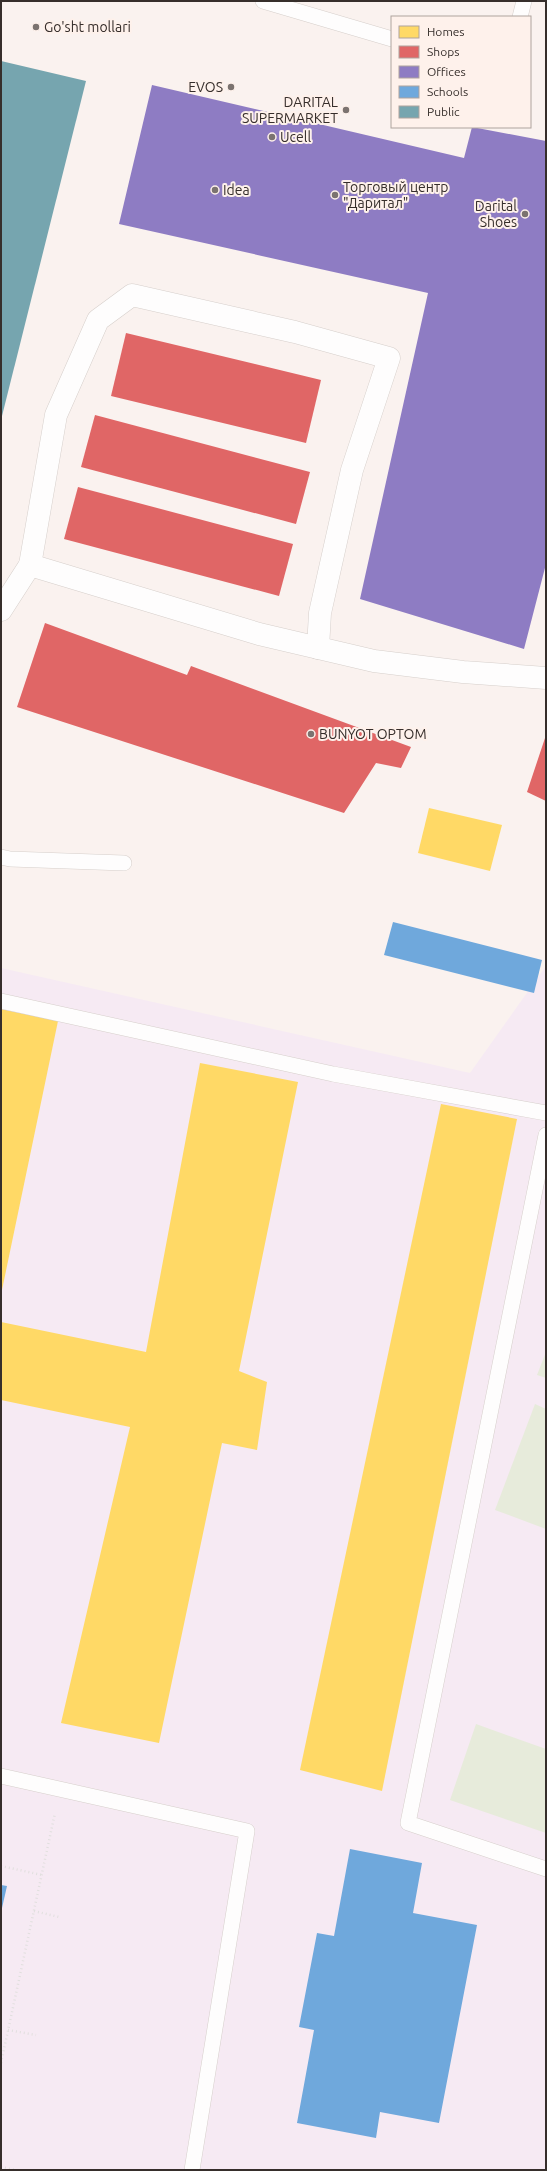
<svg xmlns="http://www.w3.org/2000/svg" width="547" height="2171" font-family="Ubuntu,sans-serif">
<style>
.education{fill:#f6eaf3}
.green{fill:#e7ebdb}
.homes{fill:#ffd966}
.shops{fill:#e06666}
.offices{fill:#8e7cc3}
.schools{fill:#6fa8dc}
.public{fill:#76a5af}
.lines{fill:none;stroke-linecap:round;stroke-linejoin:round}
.service-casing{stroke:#d6cfcb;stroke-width:16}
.minor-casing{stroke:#d6cfcb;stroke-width:23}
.path{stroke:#e1dfde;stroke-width:2.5;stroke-dasharray:1 3;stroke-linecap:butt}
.service{stroke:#fefdfd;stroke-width:15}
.minor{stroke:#fefdfd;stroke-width:22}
.poi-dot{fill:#7b7370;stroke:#fef1eb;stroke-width:1.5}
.labels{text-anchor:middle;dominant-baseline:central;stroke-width:4;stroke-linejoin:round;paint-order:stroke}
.poi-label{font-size:14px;fill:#362e2b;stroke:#fef1eb;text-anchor:start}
</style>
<rect width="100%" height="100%" fill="#faf2ef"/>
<path class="education" d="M546 966V2170H1V968L470 1073Z"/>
<g class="green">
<path d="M546 1352V1378L537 1375Z"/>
<path d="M535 1404 546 1409V1529L495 1510Z"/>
<path d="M476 1724 546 1749V1833L450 1800Z"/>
</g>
<g class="homes">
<path d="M429 808 502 825 490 871 418 853Z"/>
<path d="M1 1009 58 1021 2 1290H1Z"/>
<path d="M200 1063 298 1082 239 1371 267 1382 257 1450 222 1443 159 1743 61 1723 130 1427 1 1400V1322L146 1352Z"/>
<path d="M441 1104 517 1119 382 1791 300 1770Z"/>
</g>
<g class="shops">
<path d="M126 333 321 380 306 443 111 396Z"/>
<path d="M95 415 310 472 296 524 81 467Z"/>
<path d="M78 487 293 544 279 596 64 539Z"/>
<path d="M45 623 187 675 191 666 411 747 401 768 376 763 344 813 17 707Z"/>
<path d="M546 735V801L527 792Z"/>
</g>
<path class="offices" d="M152 85 464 158 472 127 546 141V564L524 649 360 599 428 293 119 224Z"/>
<g class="schools">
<path d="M393 922 542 960 534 993 384 955Z"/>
<path d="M350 1849 422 1863 413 1913 477 1925 439 2123 380 2112 376 2138 297 2123 314 2030 299 2027 317 1933 334 1936Z"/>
<path d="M1 1885 7 1886 2 1908H1Z"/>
</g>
<path class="public" d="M1 61 86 81 2 416H1Z"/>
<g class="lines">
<g class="service-casing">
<g id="service">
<path d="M263 1 392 39"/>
<path d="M520 17 524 1"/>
<path d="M1 857 10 859 124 863"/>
<path d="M1 1001 333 1074 546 1113"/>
<path d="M546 1135 408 1823 546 1869"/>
<path d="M1 1776 247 1831 192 2170"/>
</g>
</g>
<g class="minor-casing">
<g id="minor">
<path d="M30 565 56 415 98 320 132 295 295 332 389 358 352 470 320 613 318 648"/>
<path d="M1 610 30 565 259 634 374 661 463 672 546 678"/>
</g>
</g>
<g class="path">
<path d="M1 1866 42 1875"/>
<path d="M34 1911 59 1917"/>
<path d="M8 2030 36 2035"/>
<path d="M1 2063 55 1813"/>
<path d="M1 2167 15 2170"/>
</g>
<use href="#service" class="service"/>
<use href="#minor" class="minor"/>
</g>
<g class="poi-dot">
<circle cx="36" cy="27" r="4"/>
<circle cx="231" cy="87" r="4"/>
<circle cx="346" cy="110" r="4"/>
<circle cx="272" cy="137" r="4"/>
<circle cx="215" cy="190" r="4"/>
<circle cx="335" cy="195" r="4"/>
<circle cx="525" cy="214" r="4"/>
<circle cx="311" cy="734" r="4"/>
</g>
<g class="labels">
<g class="poi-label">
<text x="44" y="27">Go'sht mollari</text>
<text x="223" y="87" text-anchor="end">EVOS</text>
<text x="338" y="102" text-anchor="end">DARITAL<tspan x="338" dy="16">SUPERMARKET</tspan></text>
<text x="280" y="137">Ucell</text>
<text x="343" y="187">Торговый центр<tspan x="343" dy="16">"Даритал"</tspan></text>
<text x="223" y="190">Idea</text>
<text x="517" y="206" text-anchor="end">Darital<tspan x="517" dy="16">Shoes</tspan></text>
<text x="319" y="734">BUNYOT OPTOM</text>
</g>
</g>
<rect width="547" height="2171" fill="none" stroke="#362e2b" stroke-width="4"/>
<rect x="391" y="16" width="140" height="112" fill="#fef1eb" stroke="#aea39e"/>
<rect x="399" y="26" width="20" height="12" fill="#ffd966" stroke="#aea39e"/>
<text x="427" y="36" font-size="12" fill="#362e2b">Homes</text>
<rect x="399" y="46" width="20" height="12" fill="#e06666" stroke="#aea39e"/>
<text x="427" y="56" font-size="12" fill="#362e2b">Shops</text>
<rect x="399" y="66" width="20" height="12" fill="#8e7cc3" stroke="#aea39e"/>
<text x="427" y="76" font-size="12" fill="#362e2b">Offices</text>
<rect x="399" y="86" width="20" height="12" fill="#6fa8dc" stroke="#aea39e"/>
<text x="427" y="96" font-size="12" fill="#362e2b">Schools</text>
<rect x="399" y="106" width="20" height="12" fill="#76a5af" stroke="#aea39e"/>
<text x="427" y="116" font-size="12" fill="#362e2b">Public</text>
</svg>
